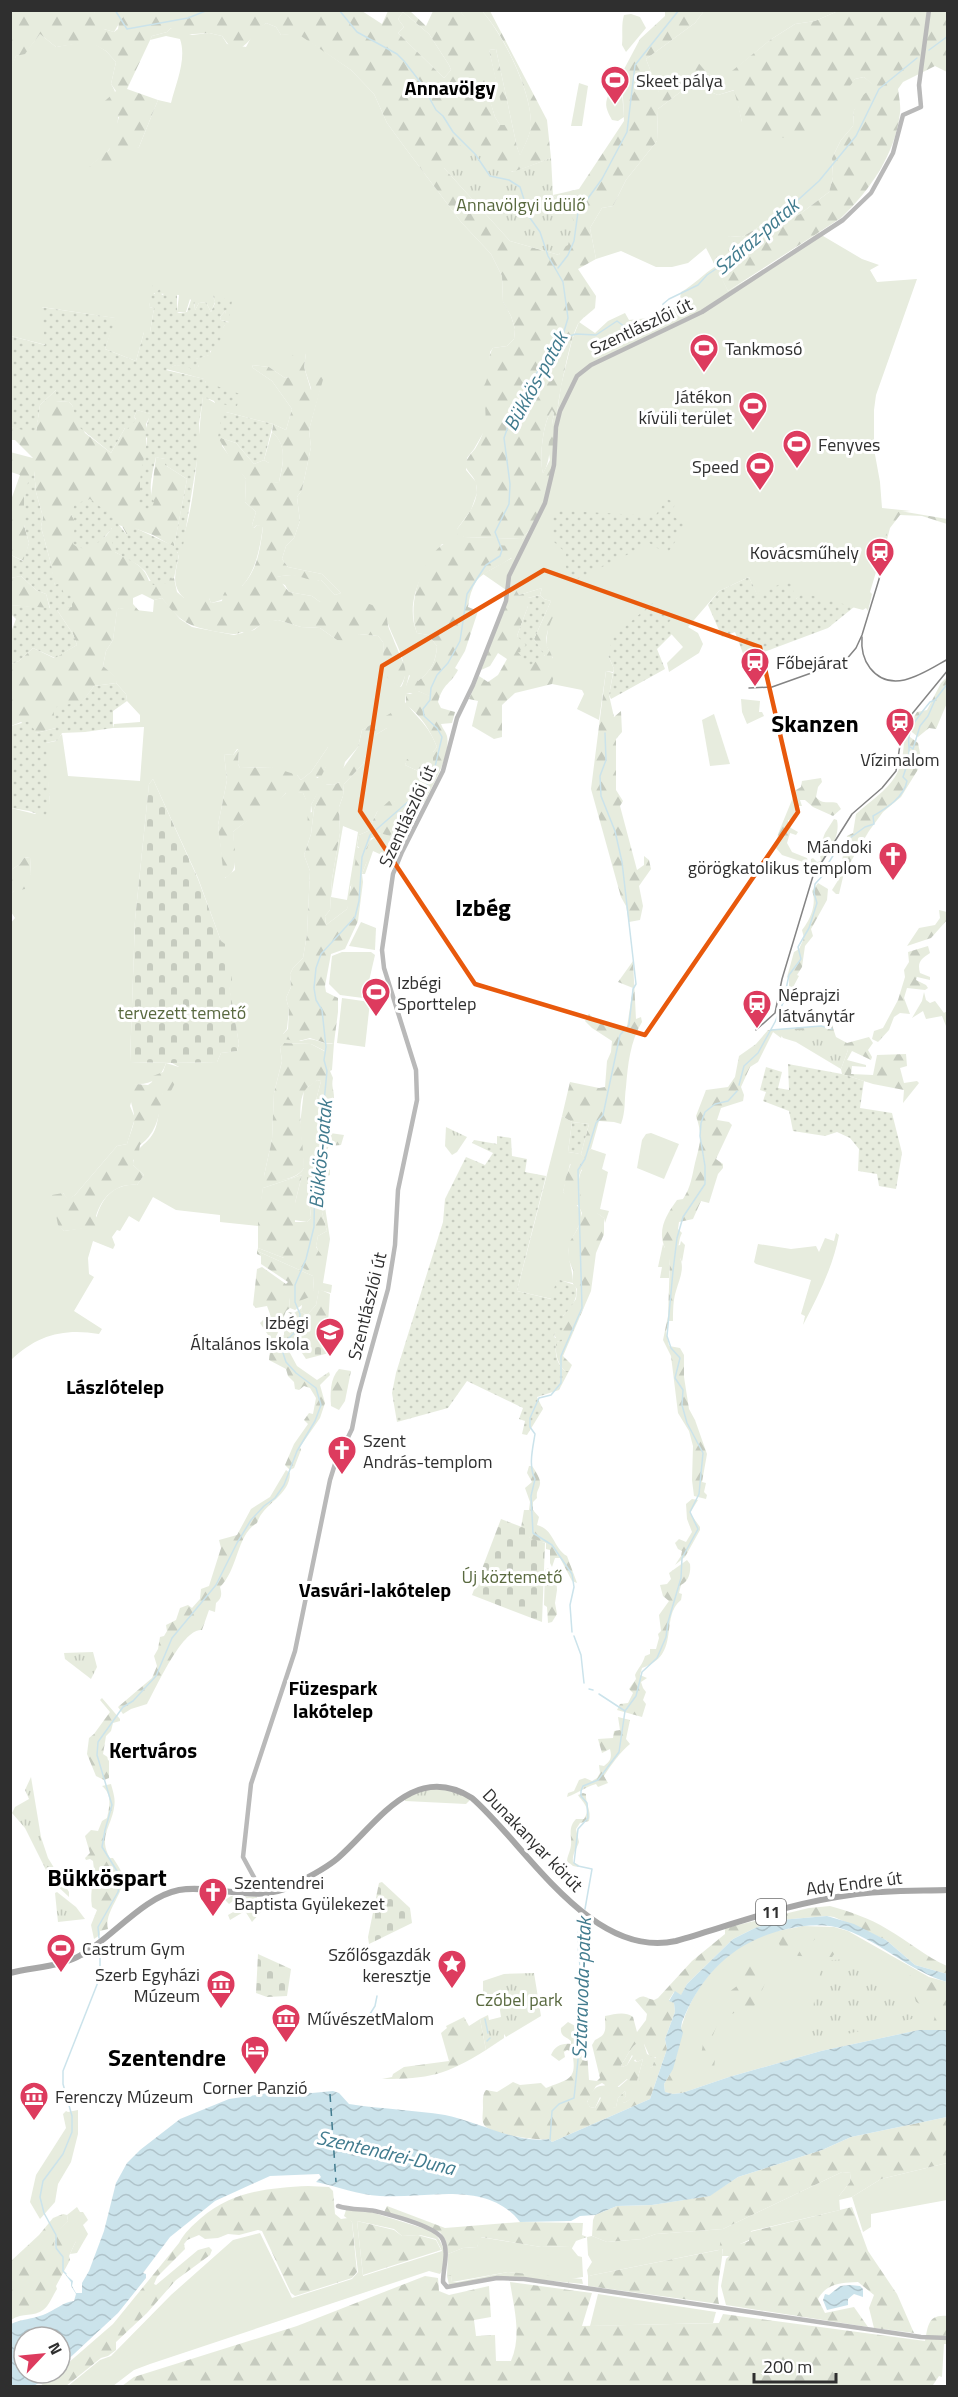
<svg xmlns="http://www.w3.org/2000/svg" width="958" height="2397" font-family="'Titillium Web',sans-serif">
<style>
.grass{fill:#e7ecde;fill-rule:evenodd}
.forest{fill:url(#forest-firs);fill-rule:evenodd}
.cemetery{fill:url(#cemetery-stones)}
.park{fill:url(#park-tufts)}
.garden{fill:url(#garden-dots)}
.water{fill:url(#water-waves)}
.lines{fill:none;stroke-linecap:round;stroke-linejoin:round}
.stream{stroke:#cbe3eb;stroke-width:1.5}
.ferry{stroke:#417b8e;stroke-width:1.5;stroke-dasharray:8 6;stroke-linecap:butt}
.secondary{stroke:#b9b9b9;stroke-width:4.5}
.primary{stroke:#a7a7a7;stroke-width:6}
.tram{stroke:#848484;stroke-width:1.5}
.marked{fill:none;stroke:#e8590c;stroke-width:4.5;stroke-linejoin:round}
.labels{text-anchor:middle;dominant-baseline:central;stroke-width:6;stroke-linejoin:round;paint-order:stroke}
.shield{fill:#fff;stroke:#6d6d6d;stroke-width:1.5}
.shield-label{font-size:16px;font-weight:bold;fill:#2f2f2f}
.poi-label{font-size:18px;fill:#2f2f2f;stroke:#fff;text-anchor:start}
.park-label{font-size:18px;fill:#59693f;stroke:#fff}
.street-label{font-size:18px;fill:#2f2f2f;stroke:#fff}
.neighbourhood-label{font-size:20px;font-weight:bold;fill:#000;stroke:#fff}
.water-label{font-size:20px;font-style:italic;fill:#417b8e;stroke:#fff}
.quarter-label{font-size:21px;font-weight:bold;fill:#000;stroke:#fff}
.district-label{font-size:24px;font-weight:bold;fill:#000;stroke:#fff}
</style>
<defs>
<pattern id="forest-firs" width="22" height="20" patternUnits="userSpaceOnUse" patternTransform="scale(1.5)"><rect width="22" height="20" fill="#e7ecde"/><path d="M5 1l3.5 6h-7zM16 11l3.5 6h-7z" fill="#c6cbbf"/></pattern>
<pattern id="cemetery-stones" width="16" height="16" patternUnits="userSpaceOnUse" patternTransform="scale(1.5)"><rect width="16" height="16" fill="#e7ecde"/><path d="M2 7V4a2 2 0 0 1 4 0v3zM10 15v-3a2 2 0 0 1 4 0v3z" fill="#c6cbbf"/></pattern>
<pattern id="park-tufts" width="24" height="20" patternUnits="userSpaceOnUse" patternTransform="scale(1.5)"><rect width="24" height="20" fill="#e7ecde"/><path d="M3 7l-1-3M5 7V3M7 7l1-3M15 17l-1-3M17 17v-4M19 17l1-3" fill="none" stroke="#c6cbbf"/></pattern>
<pattern id="garden-dots" width="8" height="8" patternUnits="userSpaceOnUse" patternTransform="scale(1.5)"><rect width="8" height="8" fill="#e7ecde"/><path d="M2 2h.1M6 6h.1" fill="none" stroke="#c6cbbf" stroke-width="1.8" stroke-linecap="round"/></pattern>
<pattern id="water-waves" width="16" height="10" patternUnits="userSpaceOnUse" patternTransform="scale(1.5)"><rect width="16" height="10" fill="#cbe3eb"/><path d="M0 5q4-4 8 0t8 0" fill="none" stroke="#afc3ca"/></pattern>
</defs>
<rect width="100%" height="100%" fill="#fff"/>
<g class="grass">
<path d="M95 10 121 12 123 17 114 32 104 29 93 18Z"/>
<path d="M460 11H482C503 34 532 92 531 125 531 134 524 146 520 156L517 147 496 49 489 50 507 125H500L495 117 476 56 471 26Z"/>
<path d="M704 11H838L815 21 795 24 770 40 722 80 707 73 659 93 646 59 695 23Z"/>
<path d="M403 12 429 34 449 65 451 70 444 78 398 33 404 27 398 19Z"/>
<path d="M631 14 640 17 646 28 626 52 622 45C623 34 621 25 624 15Z"/>
<path d="M266 23 276 27 281 35 298 33 351 70 374 94 387 123 406 149 461 222 491 254 502 276 503 302 511 316 515 329 514 339 507 346 493 348 490 352 486 428 474 449 467 458 466 470 476 482 477 493 471 510 457 529 464 537 522 539 532 527 543 508 561 386 572 340 579 322 595 333 608 321 625 313 629 320 649 318 661 310 664 313 679 305 681 292C694 285 703 274 716 266L728 291 765 269 818 233 862 259 879 265 870 270 877 282 917 279 876 395 874 410V449L880 482 882 508 911 511 900 512 892 519 870 592 872 594 868 611 866 608 863 610 803 594 796 599 757 595 749 577 719 591 688 627 698 633 703 644 699 653 669 672 667 663 683 647 664 626 672 618 608 655 614 669 613 672 606 671 599 720 577 709 584 694 582 690 552 684 553 658 546 645 551 601 544 599 540 595 542 588 519 595 513 586 509 592 483 574 512 558 442 544C423 568 404 602 417 633L428 635 437 646C436 662 431 671 418 681L409 675 405 691H418L430 696 428 700 410 693 406 694 405 702C418 719 428 724 437 747L433 752V768L407 760 405 765 420 772 421 779 417 788 377 812 368 831 359 835 357 846 358 848C372 841 383 830 397 822L392 836 395 840 390 855 386 857 373 851 365 874H362L367 861 350 887V900L347 909 326 925 325 916 330 910 332 879 340 833 339 807 343 796 344 784 363 764 368 749 377 734 387 728 377 722 362 730 358 747 345 762 340 782 333 785 326 784 314 809 311 834 304 855 310 871 307 934 303 958 293 968 290 974 291 987 286 998 289 1009 287 1029 283 1034 301 1041C317 1035 320 1046 334 1043L332 1070 330 1071 325 1051 311 1044 285 1043 280 1047 282 1061 274 1093 272 1139 264 1176C277 1181 295 1182 304 1168L300 1125 304 1090 317 1080 321 1081 316 1100 322 1125 321 1142 311 1157 309 1172 316 1175 322 1173 325 1166 330 1170V1175L323 1178V1194L330 1239 323 1283 332 1285 331 1293 319 1290 316 1305 307 1315 301 1312 302 1305 295 1310 290 1308 289 1297H306L314 1290 313 1276 257 1251 258 1248 284 1258 318 1250 316 1246 318 1236 327 1231 322 1212V1183L307 1184 311 1218 307 1222 294 1220 295 1203 302 1175 263 1188 258 1226 220 1222V1215L176 1210 153 1197 139 1222 129 1216 120 1231 117 1230 112 1237 115 1245 113 1249 93 1241 88 1258 89 1274 94 1277 74 1311 102 1329 99 1334C64 1328 37 1335 11 1360L10 924 15 918 11 912 10 895 31 874 30 857 24 858 20 864 11 870V808L35 814 50 803 45 748 46 743 56 741 62 734 68 776 140 781 144 727 113 728 114 724 140 722V715L127 701 126 694 116 683 117 679 103 666 106 651 113 640 117 610 119 608 153 612 154 600 162 598 180 619 192 627 234 635 254 630 264 622 278 620 301 627 320 628 337 640 359 634 378 636 383 642C385 661 381 677 401 687 414 666 390 637 385 614L338 600 320 602 312 596 289 592 285 585 278 582 276 577C285 575 293 574 302 576 310 577 313 581 321 580L335 595 341 593 322 574 288 567 282 559 286 546 294 538 300 521 297 497 302 490 311 447 309 430 323 377 312 391 304 367 306 353 291 372 290 377 285 378 269 367 252 365 253 368 272 381 292 409 286 430 273 424 226 412 222 446 246 479 245 502 256 512 252 525 254 528 257 525 263 526C258 562 251 594 211 603L209 598H184C170 585 176 571 179 555L177 554C198 505 196 448 203 396L215 403 204 379 166 369 176 365 199 367 195 359 209 355 224 326 229 322 221 320 220 317 226 310 225 316 230 312V301L213 296 215 302 211 312 206 302 199 303 195 310V304L190 299 186 312H177L179 295 152 293 149 307 154 308 150 332H144L136 361 105 349 115 318 42 307 46 345 11 336 10 71 16 56 25 53 40 34 56 47 90 41 106 51 116 62 111 84C122 99 120 138 107 152 102 157 94 162 89 167L139 147 158 100 171 103C176 83 187 59 180 39L166 36 150 40 152 36 167 32 171 28 192 35 209 33 222 36 227 44 246 47 254 32ZM328 747 331 750C327 762 326 773 316 779L323 782 311 805 312 812 308 813V804L303 793 298 792 297 775 301 780 311 772ZM237 749H239L238 764 240 768 272 767 286 793C270 809 249 817 233 832L235 870 225 878 218 825 227 780 224 754 233 755ZM153 779 198 878 221 941 239 1044 237 1051 221 1053 217 1062 172 1063 179 1067C174 1075 167 1084 163 1092 157 1107 161 1125 150 1138 141 1148 134 1150 133 1165L144 1175 137 1185C111 1183 98 1203 95 1226L64 1231 58 1224 63 1193 68 1200 75 1195 117 1146 127 1144 135 1118 130 1106 136 1084C151 1085 161 1078 166 1063L130 1062 135 920 149 784ZM343 826 358 832 347 900 331 897Z"/>
<path d="M864 77 875 86 854 110 853 126 841 140 832 158 833 177 829 192 800 214 782 224H764L742 237 730 236 706 248 688 263 672 267H656L621 251 596 259 590 228 602 208 613 206 626 180 657 141 658 109 691 84 718 95 735 90 742 122 845 89 855 79Z"/>
<path d="M579 83 588 86 582 126H571Z"/>
<path d="M615 92H622L624 117 618 121 612 120C607 111 604 105 608 96Z"/>
<path d="M552 410 554 413C550 430 552 462 543 473 539 459 543 421 552 410Z"/>
<path d="M272 432C288 445 283 464 279 482L269 484V463L264 460Z"/>
<path d="M741 699 760 701 759 712H762L764 716 747 724 742 712Z"/>
<path d="M714 714 730 764 710 766 702 720Z"/>
<path d="M834 819 837 820C841 838 826 857 815 871L811 868V859L813 858 817 862 821 861 819 849 825 833Z"/>
<path d="M361 922 376 928 375 950 349 946Z"/>
<path d="M342 952H371L375 955 366 994 363 998 340 995 329 984 332 956Z"/>
<path d="M924 992 926 1000 930 1003 935 1001 944 1013 947 1011 946 1026 942 1016 926 1019 923 1011 912 1018 922 1001Z"/>
<path d="M342 998 370 1002 365 1047 337 1043Z"/>
<path d="M562 1116 572 1122 568 1152 581 1154 584 1157 591 1149 606 1154 602 1169 608 1172 600 1209 609 1211 605 1223 604 1218C599 1214 592 1211 587 1207 578 1199 576 1180 582 1170L570 1164 563 1192C567 1197 581 1207 581 1212 583 1226 571 1235 569 1247 567 1259 573 1270 573 1283L557 1280 552 1299 517 1291Z"/>
<path d="M651 1133 679 1144 664 1179 637 1168 642 1140 646 1134Z"/>
<path d="M836 1233 839 1235C833 1267 818 1296 803 1325L805 1316 801 1314 811 1280 756 1264 754 1262 758 1244 791 1249 816 1246 819 1252 825 1238 834 1241Z"/>
<path d="M681 1241 685 1245 682 1262 680 1258H670L669 1278H660L662 1267H658L663 1244 665 1248 680 1245Z"/>
<path d="M231 1896 257 1897 258 1909 261 1912 252 1922 245 1911 230 1920 228 1915 235 1911 233 1909 237 1906 233 1901 229 1904 225 1900Z"/>
<path d="M803 1926 834 1927 848 1931 929 1977 947 1982V2030H919L821 2051 729 2077 682 2093 668 2076C673 2058 677 2039 683 2022 695 1984 728 1946 766 1934 778 1930 791 1929 803 1926Z"/>
<path d="M636 2044H644L647 2054 656 2058 652 2067 648 2069 644 2065C641 2071 643 2078 641 2083 639 2088 637 2091 636 2096L624 2103 621 2100 626 2096 625 2091 618 2098 616 2107 610 2109 600 2097 595 2108 590 2107 587 2103C594 2082 601 2085 619 2087L628 2079 637 2081 643 2059 637 2062 632 2055 627 2065 622 2067 621 2065C627 2058 629 2049 636 2044Z"/>
<path d="M78 2110V2134L71 2162 58 2184 55 2202 40 2219 30 2202 36 2175 66 2128 63 2114 66 2111 68 2112Z"/>
<path d="M947 2163V2200L871 2214V2227L863 2232 852 2197 881 2179Z"/>
<path d="M842 2172 851 2173 850 2182 839 2196 840 2210 751 2231 749 2240 740 2244 730 2256H722L723 2249 588 2276 587 2270 592 2262 588 2255 587 2237 592 2236 607 2242 642 2239 656 2234 723 2229Z"/>
<path d="M77 2207 80 2212H83L88 2220 83 2225 88 2234 77 2253 70 2254 76 2241 62 2254H60C48 2240 57 2231 68 2221L67 2215Z"/>
<path d="M346 2210 371 2212 432 2231C444 2241 449 2261 440 2274L429 2271 150 2364 134 2370 113 2386H68L100 2360 111 2356 171 2295 233 2240 260 2233 292 2298 352 2279 358 2272 352 2222 344 2216ZM357 2221 394 2229 402 2236 420 2235 436 2239 442 2251 363 2276Z"/>
<path d="M480 2237 541 2247 570 2246 578 2256 582 2257 583 2277 570 2279 508 2272 452 2282 451 2276H447L448 2254 463 2248 477 2247Z"/>
<path d="M598 2294 716 2312 713 2323 590 2326Z"/>
</g>
<g class="forest">
<path d="M11 11H95L94 18 103 20 104 29 114 32 118 29 119 22 123 17 118 11H362L382 24 388 11H410L426 26 433 11H460L486 43 477 56 495 117 500 125H506L489 50 496 49 517 147 520 155C524 146 531 134 531 124 531 90 504 35 482 11H490L547 120 551 158 514 172 507 170 444 168 510 241 559 255 571 211 553 195 579 189 624 121 622 73 640 39 665 16V11H704L695 23 646 59 659 92 696 60 707 73 722 79 770 40 795 24 815 21 838 11H947V72L935 66 903 82 898 89C899 97 901 106 900 113 895 155 870 190 841 218L728 291 706 248 715 240 730 236 742 237 764 224H782L800 214 829 192 833 177 832 158 841 140 853 126 854 110 863 95 874 86 864 77 855 79 814 136 788 138 749 135 742 122 734 90 718 95 691 84 658 109 657 141 626 180 613 206 602 208 590 228 596 259 578 269 596 296 595 308C590 313 582 318 578 324 573 334 570 347 567 359 563 377 559 395 557 413 551 461 557 499 522 539L464 537 458 535 457 529C467 516 482 499 475 481 473 475 467 472 465 465 467 458 470 455 475 449 489 427 486 412 483 387 492 376 485 360 493 348L507 346 514 339 515 329 511 316 503 302 502 276 491 254 461 222 406 149 387 123 374 94 351 70 298 34 281 35 276 27 266 23C254 33 248 46 234 52L222 36 209 33 179 35 171 28 167 32 152 36 127 89 158 100 139 147 108 167H88L109 150 119 117 108 118 97 108 116 91 111 84 116 62 106 51 90 42 56 47 40 34 25 54 16 56 11 71ZM403 12 429 34 449 65 451 70 444 78 398 33 404 27 398 19ZM552 410 554 413 548 448 550 460 543 473C539 459 543 421 552 410Z"/>
<path d="M303 346 306 353 304 367 311 390 316 379 324 376 309 430 311 447 302 490 297 497 300 521 294 538 286 546 282 559 288 567 322 574 341 593 335 595 321 580C305 582 298 571 277 577L289 592 312 596 320 602 330 596 338 600 345 597C356 601 378 604 385 613 388 618 387 626 390 631 393 638 394 641 397 648 403 664 411 670 400 687 377 674 385 665 383 642L378 636 359 634 350 641 337 640 320 628 301 627 278 620 264 623 246 634 242 632C234 636 227 633 218 632 188 626 181 623 162 598L154 600 142 594 133 598V604L140 612 119 608 117 611 113 640 106 651 103 666 118 679 116 683 94 686 77 709 56 728 36 733 21 722 11 726V664L19 661 33 648 54 658 77 645 73 634 57 610 71 594 64 595 55 585 53 579 51 564 41 527 43 517 36 492 34 471 24 498V525L29 543 24 561 11 555V500L20 475 11 472 10 452 33 458 15 440H11V427L36 432 40 405 56 390V401L69 402 72 405 85 433 111 453 125 428 136 419 134 417 137 410 151 414 146 424V456L140 484 142 493 151 496 156 457 165 459V465L187 479 174 547 153 535 134 528 127 535 122 526 71 514 89 546 106 536 112 528H115V552C129 560 144 564 149 581L174 578 177 592 184 598H209L211 603 222 601C223 590 231 583 242 586 258 569 260 549 263 527L257 525 253 528 252 525 256 512 245 502 246 479 232 462 218 437 236 443 254 464 264 460 269 463V483L279 482C283 464 288 446 272 432L273 424 286 430 292 409 272 381 253 368 252 365 269 367 285 378 290 377 288 364 296 349Z"/>
<path d="M900 511 947 519V524L922 516 900 515 890 528 879 570 876 571 891 516Z"/>
<path d="M449 541 511 546 516 549C516 562 487 568 477 580 472 588 469 597 468 607L478 611 465 651 455 668 458 670C451 684 443 683 438 702L441 708 455 712 452 723 441 724C442 728 446 732 447 736 451 756 432 786 424 803L417 800 414 802 401 823 397 822 390 836 380 833 377 837 371 838 367 849 363 850 357 846 359 835 368 831 377 812 389 801 394 802 397 792C411 799 422 786 420 772L405 765 407 759 433 768V752L437 747C430 730 421 715 406 705V694H418L428 699 429 696 418 691H404L411 673 418 681C431 671 436 662 437 646L428 635 417 633C406 607 422 552 449 541Z"/>
<path d="M21 576 36 590 46 594 50 609 11 605V578Z"/>
<path d="M513 585 519 595 542 588 540 595 528 598V606L517 636 545 656 534 639 551 601 558 606C553 618 546 629 546 643 547 648 550 651 552 656 556 664 554 676 552 684L515 693 502 705V737L494 739 472 726 478 701 469 699 479 676 488 682 498 675 507 659 498 653 490 666 481 670Z"/>
<path d="M606 671 613 673 609 695 614 717 621 711 622 732 616 739V790L623 801 620 806 637 870 644 865V856L649 860 651 869 639 886 643 906 640 920 629 922 626 906 621 897 591 789Z"/>
<path d="M947 677V703L936 729 929 728 918 737 907 728 917 712 927 710 941 683Z"/>
<path d="M396 710 387 728 377 734 373 744 368 749 363 764 344 784 343 796 339 807 340 833 332 879 330 910 325 916 326 925 347 909 357 852H361L367 856V861L362 874 363 882 358 921 345 949 331 954 325 986 326 992 338 998V1012L334 1043H325L310 1038C301 1041 292 1042 283 1038V1034L288 1029 289 1009 286 998 291 987 290 974 293 968 303 958 307 934 310 871 304 855 311 834 314 809 325 784 333 785 340 782 339 774 358 747 362 730Z"/>
<path d="M906 734 918 743 922 763 901 797 883 812 869 831 844 873 839 894H836L832 890 842 874 841 865 847 836 853 833 856 814C887 787 904 781 904 736Z"/>
<path d="M328 747H331V757L321 777H316L324 782 311 805 310 828 307 829C308 816 309 805 303 793L295 792 291 785 297 775 301 780 311 772Z"/>
<path d="M239 748 238 764 240 768 272 767 294 774C291 781 289 790 284 795 270 811 248 818 233 832 234 847 241 873 224 878L218 825 227 780 224 754 233 755Z"/>
<path d="M821 778 822 782 818 787 816 797C822 805 829 801 837 803L841 809 833 816 813 807 805 800H800L802 806H798L794 814 795 819 788 820V823L791 828 798 832 796 835 790 833 787 843 792 852 807 858 808 861 806 863 782 855 776 848 778 834 796 790 801 787 802 781Z"/>
<path d="M30 857 31 874 25 889 14 891 11 895V870L20 864 24 858Z"/>
<path d="M818 883 828 889 827 900 811 929 813 936 805 946 802 967 797 975 799 976 791 991 789 990V979L787 977 794 952 799 949 804 938 802 930C811 919 817 903 812 891Z"/>
<path d="M939 910 947 912V920L931 938 907 946 919 928 935 925 940 918Z"/>
<path d="M928 946 930 953C921 959 917 962 920 973L930 977V980L917 977 916 980 926 985 928 988 925 990 907 988 904 998 910 1014 900 1013 894 1017 889 1030 878 1042 872 1039 874 1031 883 1028 898 1000 905 977 904 970 909 962 908 952Z"/>
<path d="M633 961 636 1019 641 1017 642 1022C630 1042 628 1064 626 1087 624 1100 626 1111 621 1124L614 1122 599 1121 591 1149 584 1158 581 1154 589 1124 572 1122 562 1116 570 1082 599 1088 605 1087 607 1061 611 1052 612 1041 592 1028 585 1021 589 1014C597 1023 615 1026 627 1027L633 988 618 982Z"/>
<path d="M832 1025 836 1037 847 1043 869 1037 873 1043 868 1050 872 1057 871 1060 852 1051 847 1060 866 1065V1067L852 1066 851 1074 873 1075 877 1055 906 1054 907 1066 900 1068 904 1083 917 1081 919 1083 903 1103 904 1090 873 1084 842 1074 841 1069 848 1050 782 1035 781 1038 773 1032 758 1062 750 1067 741 1087 744 1095 743 1101 721 1108 717 1120 729 1122 732 1125 716 1159 723 1164V1168L718 1174 709 1203 701 1201 693 1219 679 1222 678 1229 682 1233C676 1244 684 1250 665 1248 657 1230 666 1215 677 1200L683 1199C691 1187 692 1176 695 1163 700 1144 703 1136 696 1116L706 1090 728 1087 735 1077 739 1056 756 1044 768 1030Z"/>
<path d="M284 1043 311 1044 328 1053 330 1071 333 1078C331 1087 334 1089 334 1098 334 1110 329 1121 330 1133L344 1135 341 1145 329 1146 326 1152 328 1163 323 1168 321 1175 308 1172 311 1157 321 1141 322 1125 316 1100 321 1081 317 1080C313 1085 309 1085 306 1089 294 1102 305 1150 304 1168 297 1179 279 1181 267 1182L264 1176 272 1139 274 1093 282 1061 280 1047Z"/>
<path d="M166 1063 179 1067 180 1073 171 1091 163 1093C159 1114 158 1132 140 1145L138 1158 133 1160V1165L144 1175 137 1185C116 1183 102 1197 96 1216L99 1221 95 1227 64 1231 58 1225 52 1195 63 1193 68 1199 75 1195 117 1146 127 1144C129 1136 133 1128 134 1121 136 1107 124 1098 136 1084L148 1085 152 1082 153 1076 163 1072Z"/>
<path d="M573 1158 582 1165C582 1171 579 1173 579 1179 576 1200 590 1207 604 1218V1234L596 1253 591 1291 563 1356 572 1365 569 1371H565C557 1363 555 1353 556 1341L559 1342 554 1335 563 1316 576 1299 577 1289 573 1284V1270L568 1258 569 1243 578 1228 582 1213 578 1205 573 1206 563 1192 566 1177Z"/>
<path d="M302 1175 295 1203V1222H307L311 1218 307 1177 321 1180 322 1183V1212L327 1231 318 1236 316 1247 324 1259 322 1268 307 1270 284 1258 258 1248V1217L263 1188Z"/>
<path d="M257 1251 313 1276 314 1290 312 1296 297 1302 289 1298 290 1308 286 1311 275 1340 272 1341 260 1323 263 1320 269 1321 270 1314 267 1306 256 1308 253 1305 257 1269 262 1267 286 1284 288 1282 261 1264V1256L257 1254Z"/>
<path d="M673 1256 680 1258C685 1269 679 1280 676 1291 673 1300 673 1312 673 1321H669L666 1331 669 1346 680 1348 684 1355V1377L689 1409 695 1420 707 1454 702 1482 706 1483 704 1492 707 1495 706 1499 694 1496 692 1480 693 1446 689 1431 678 1413 671 1356 663 1340 668 1316 670 1258Z"/>
<path d="M319 1289 330 1294 328 1323H322L328 1336 315 1355 307 1338 293 1345 290 1353 297 1366 317 1380 329 1372 330 1375 320 1385 325 1403 320 1418 300 1447 301 1450 294 1468 290 1470 285 1465 294 1444 308 1424 304 1420 309 1413 313 1414 316 1398 310 1388 304 1386 299 1390 295 1389 294 1382 288 1376 286 1369 269 1360 270 1350 278 1347V1339L284 1335V1325L289 1319 291 1321 287 1330 290 1333 293 1331C294 1322 297 1317 288 1312L294 1313 302 1308 301 1312 307 1315 316 1305Z"/>
<path d="M339 1369 351 1371 345 1401 339 1410 331 1406C330 1394 330 1378 339 1369Z"/>
<path d="M529 1466H532C535 1470 541 1479 540 1484 539 1490 536 1491 537 1498L533 1502V1510L539 1517 537 1525C554 1529 553 1548 567 1556L577 1583 572 1581 560 1558H555L552 1567 550 1563V1550L546 1549V1543L532 1540 521 1528 524 1510H529L530 1502 525 1488 532 1482 527 1473Z"/>
<path d="M286 1470 290 1473C290 1496 263 1503 257 1523 237 1534 238 1570 220 1587 222 1594 222 1598 216 1603L215 1612 209 1610 202 1630C183 1627 156 1688 147 1704L131 1709 123 1714 118 1707 152 1678 157 1666 154 1656 158 1649 160 1637 164 1636 167 1631 166 1625 176 1620 180 1608 188 1605 192 1608 200 1599 201 1589 209 1586 221 1548 219 1540 237 1535 251 1509 270 1497Z"/>
<path d="M692 1499 698 1500 690 1513 700 1527V1530L685 1557 675 1565 681 1556 682 1551 678 1549 675 1543 679 1539 686 1542 692 1532 687 1519 686 1504Z"/>
<path d="M687 1560 690 1564C691 1572 689 1581 681 1585L679 1593 682 1594 681 1600C659 1618 682 1655 642 1668L640 1675 647 1678 641 1682 643 1688 646 1692 643 1700 646 1704 642 1717 617 1710 620 1704 628 1703 633 1693 629 1689 636 1679 635 1675C638 1668 643 1664 645 1656L650 1654V1649H656L659 1638 658 1634 661 1631 659 1615 669 1601 663 1596 660 1585 667 1584 671 1579 669 1573Z"/>
<path d="M548 1568 556 1575 557 1590 555 1603 557 1614 552 1622 548 1623 547 1607 544 1605 545 1570Z"/>
<path d="M102 1698 120 1719V1721L113 1723 111 1731 106 1736 103 1754 109 1758V1778L104 1780 96 1776 87 1754 89 1738 94 1734 110 1712 100 1700Z"/>
<path d="M618 1717 630 1720 626 1739 630 1744C621 1751 611 1765 604 1776L608 1783 598 1787 596 1784C585 1787 578 1793 567 1797L568 1793 574 1791 579 1780 585 1778 592 1781 597 1778 600 1773 599 1765 604 1766C611 1761 612 1757 610 1749L602 1753 598 1739 613 1738 614 1731 620 1730Z"/>
<path d="M111 1784C113 1792 116 1799 114 1808 111 1827 98 1837 110 1858H113C116 1863 124 1873 123 1880 122 1896 104 1913 108 1929L100 1931V1935L94 1939 91 1925 97 1910 92 1907C89 1890 96 1876 93 1861L90 1859 86 1860 85 1858 90 1853 85 1836 91 1830 98 1831 102 1821 107 1818C110 1806 112 1794 102 1786Z"/>
<path d="M583 1793 586 1794C585 1803 592 1811 589 1821L580 1823 576 1829 579 1842C577 1849 572 1853 573 1862L579 1865 578 1867 573 1866 567 1861C567 1857 569 1854 570 1850 574 1839 566 1829 576 1819H584C591 1808 584 1804 578 1795Z"/>
<path d="M830 1906C851 1912 869 1918 887 1929 907 1940 926 1957 947 1966V1974L915 1965 886 1940 834 1917 827 1916 780 1920 755 1928 733 1939 687 1984 681 1996 674 1992 669 2000 674 2003 675 2012 665 2039 667 2049 650 2099 552 2142 549 2139C537 2141 492 2134 485 2126 481 2121 483 2114 483 2108 483 2101 482 2095 486 2090L497 2092 513 2082 520 2085 541 2083 546 2088C568 2079 578 2081 572 2052L567 2050 564 2052 565 2057 559 2061 551 2055C555 2046 561 2043 571 2044V2041C566 2036 560 2037 561 2028L568 2022 579 2028 582 2038 586 2039 589 2080 597 2081 600 2078 592 2045 595 2040C608 2034 605 2029 605 2016 615 2014 625 2011 633 2017L637 2032 646 2020 647 2014 635 2000C644 1993 645 1998 654 2000L658 1998 692 1961 725 1934V1928L809 1908ZM636 2044H644L650 2057H656L652 2067 648 2068 644 2064C636 2081 644 2092 624 2103L622 2100 626 2096 625 2091 618 2098 616 2107 610 2108 607 2105 608 2100 602 2096 595 2108 590 2107 587 2102 596 2086 602 2083 605 2085 603 2090 610 2093 627 2079 635 2084 637 2081 643 2059 637 2062 634 2061 637 2056 634 2054 627 2065 622 2067 621 2065C627 2058 629 2049 636 2044Z"/>
<path d="M790 1929 796 1935 804 1931 812 1934 815 1939 813 1941 804 1939 802 1941 801 1950 807 1949 809 1953 817 1949 830 1951 834 1948 838 1949 832 1957 798 1956 786 1946H780L778 1941 782 1931Z"/>
<path d="M753 1959C761 1964 764 1971 763 1981L765 1983C761 1995 754 2005 749 2017L738 2012 727 2015C718 1999 730 1990 742 1983L739 1977 730 1980 725 1977C731 1966 741 1962 753 1959Z"/>
<path d="M905 1974H909L917 1984 927 1986 931 1982 947 1988V2029L933 2023 935 2016 941 2015 937 2010 938 2005 934 1998 931 2006 933 2011 916 2002 913 1991 904 1985Z"/>
<path d="M464 2017 469 2026 480 2019 486 2050C446 2075 429 2079 382 2079L392 2077 393 2074 404 2067 449 2061 441 2033 447 2028 446 2026Z"/>
<path d="M714 2017 719 2020 711 2040 716 2049 714 2069 704 2070 699 2067 704 2038 710 2021Z"/>
<path d="M673 2069 687 2073 690 2077 679 2087 682 2093 673 2094 665 2092 664 2084Z"/>
<path d="M947 2117V2163L881 2179 852 2197 839 2200V2196L850 2182 851 2173 842 2172 723 2229 656 2234 642 2239 607 2242 592 2236 593 2220 595 2215 617 2206 652 2205 709 2196 738 2177 822 2150 851 2137Z"/>
<path d="M308 2186 329 2187 333 2191 335 2214 341 2219 348 2218 352 2222 357 2272 352 2278 295 2296 291 2293 262 2231 258 2230 239 2235 228 2234 218 2238 205 2239 199 2235 187 2240 184 2244 185 2249 157 2277 154 2284 156 2285 198 2250 209 2247 212 2250 210 2255 176 2280 147 2313 116 2342V2350L108 2356 101 2358 66 2386H40L57 2373H60V2370L113 2324 179 2243C185 2232 192 2226 201 2218 233 2191 268 2188 308 2186Z"/>
<path d="M387 2206 445 2228 521 2222 583 2223 582 2235 587 2237 576 2241 571 2250 570 2246 541 2247 481 2237 477 2247 463 2248 448 2254 445 2239 440 2232 384 2212Z"/>
<path d="M852 2207 868 2251 897 2294 914 2333 874 2328 869 2308 874 2295 858 2282C841 2283 827 2283 818 2299L825 2313 854 2307 868 2327 726 2305 721 2286 726 2259 730 2255 732 2244H740L749 2241 750 2232Z"/>
<path d="M63 2214 67 2215 68 2221C58 2231 46 2244 62 2254L55 2243 57 2236 63 2232 67 2237H74L76 2241 69 2256 70 2260 56 2286 57 2289C53 2295 49 2306 43 2310 34 2317 23 2312 11 2320V2261L39 2235 53 2218Z"/>
<path d="M357 2221 394 2230 402 2236 418 2235 436 2240 441 2250 363 2275Z"/>
<path d="M721 2239C727 2252 714 2284 719 2304L588 2286V2276L719 2250Z"/>
<path d="M508 2272 582 2279 583 2284 513 2277 449 2285 447 2276 451 2275 452 2282H458Z"/>
<path d="M425 2276 438 2278 439 2291 449 2295 489 2286 491 2317 474 2320 476 2336 495 2335 496 2361H511C522 2335 514 2309 510 2282L592 2293 582 2326 719 2323 723 2314 925 2341C928 2326 928 2314 947 2316V2344H944L942 2377 939 2376 933 2385 928 2386H122L134 2377 297 2326Z"/>
</g>
<g class="cemetery">
<path d="M153 779 198 879 221 941 225 944 232 980 229 984 239 1044 237 1051 221 1053 217 1062 171 1063 130 1062 135 920 149 784Z"/>
<path d="M326 1338 329 1353 306 1359 294 1341Z"/>
<path d="M501 1519 527 1529 530 1538 545 1543 542 1622 472 1595Z"/>
<path d="M382 1882 410 1908 412 1923 369 1944 368 1937 379 1883Z"/>
<path d="M258 1954 291 1969 287 1996 267 1997 256 1993Z"/>
</g>
<g class="park">
<path d="M459 145 513 172 551 158 553 195 571 211 574 224 568 245 562 248 559 255 510 241 444 168Z"/>
<path d="M793 1030 818 1031 848 1050 841 1069 796 1042 783 1038 780 1034 781 1031Z"/>
<path d="M446 1127 467 1137 457 1152 452 1155 445 1146Z"/>
<path d="M93 1652 97 1667 91 1679 65 1659 64 1653Z"/>
<path d="M31 1777 41 1837 48 1858 69 1892V1897L51 1880 25 1828 12 1813 15 1807 29 1799 25 1790Z"/>
<path d="M433 1786 472 1798 466 1804 405 1801V1795Z"/>
<path d="M57 1892 76 1907 85 1919 58 1922 55 1893Z"/>
<path d="M854 1953 929 2012V2015L808 2043V2033L822 1961 846 1959Z"/>
<path d="M534 1973 541 2016 506 2037 504 2034V2038L486 2050 480 2019 488 2015 489 2020 501 2017 498 1997 483 1993V1981L504 1974Z"/>
</g>
<g class="garden">
<path d="M152 285 154 294 160 289 162 295 166 293H177V312L179 313 187 312 192 297 194 298 195 310 199 303 206 302 211 312 215 303 213 295 232 301 229 320 224 318 226 310 220 317 221 320 230 323 224 326 218 349 210 351V355L196 359 199 367 198 371 193 373 190 368 176 365 166 370 205 379V382L240 394 237 406H229L203 397 199 424V448L183 546 177 553 179 554 174 578 170 579 168 583 153 585 145 571 138 565 115 552 112 542 114 528H112C103 540 87 556 73 544L75 522 71 514 75 504 90 499 111 515 127 535 133 527 174 546 187 479 165 465V459L156 457C153 471 147 490 154 502L149 515 136 505C141 494 140 493 140 482 141 467 146 453 147 438L144 435 150 414 137 410 134 417 136 420 128 429 125 428 111 453 79 427 72 405 69 402 56 401V390L40 405 36 433 10 427 11 336 45 345 41 307 116 318 105 349 136 361 144 332H150L154 308 149 307Z"/>
<path d="M226 412 273 424 264 460 254 464 236 443 218 437 222 413Z"/>
<path d="M31 471H34L36 492 43 517 41 527 51 564 55 585 60 583 64 594H72V607L57 610 73 634 77 645 55 658 33 648 19 661 11 664V632L16 619 11 614V605L50 608 46 594 36 590 21 576 11 578V555L23 561 29 543 24 525V498Z"/>
<path d="M667 499 676 503 670 514 686 525 667 554 646 541 639 549 571 582 565 564 566 553 552 540 553 510 655 516Z"/>
<path d="M749 577 757 594 790 580 796 599 803 593 854 607 828 628 745 659 735 632 722 637 708 605 719 591Z"/>
<path d="M540 595 544 599 551 601 534 639 545 655 529 666 518 652 526 645 517 636 528 606V598Z"/>
<path d="M655 601 673 618 665 626 672 634 657 649 665 669 611 699 609 695 614 669 608 655 613 637Z"/>
<path d="M116 683 126 694 127 701 113 711V728L85 732 62 733 58 740 46 743 50 803 46 815 43 816 29 811 11 808V726L29 721 36 733 56 728 53 708 74 703 77 708 94 686Z"/>
<path d="M788 1064 842 1074 864 1081 860 1108 892 1113 902 1153 896 1189 879 1186 877 1174 858 1171 859 1149 850 1138 837 1132 825 1136 793 1131 789 1111 763 1101 766 1092 760 1090 766 1067 782 1072 778 1088 789 1090Z"/>
<path d="M572 1122 589 1124 581 1154 568 1152Z"/>
<path d="M497 1136 511 1138 512 1156 527 1159 525 1172 546 1176 517 1291 551 1299 557 1279 575 1285C580 1298 571 1307 563 1316L565 1324 561 1332H556L554 1335 555 1338 562 1337V1341L556 1342C555 1353 556 1363 565 1371H569L559 1390 537 1397 543 1409 527 1435 522 1434 525 1421 519 1419 523 1408 467 1381 448 1408 397 1422 392 1393 396 1373 443 1222 445 1199 466 1157 485 1165 493 1153 472 1143 474 1140 497 1144Z"/>
</g>
<g class="water">
<path d="M827 1916 854 1924 886 1940 915 1965 947 1974V1982C910 1971 882 1943 846 1930 826 1923 806 1925 787 1929 734 1941 702 1973 682 2022L681 2028 683 2033 673 2069 664 2084 665 2092 673 2094 682 2093 729 2077 821 2051 919 2030H947V2117L851 2137 822 2150 738 2177 710 2196 652 2205 617 2206 595 2215 580 2216 571 2221 520 2222C487 2179 426 2199 380 2196 359 2195 336 2186 316 2182L321 2177 319 2174 270 2176 215 2201 170 2237 143 2273 146 2274V2278L118 2313 60 2367V2337H24V2373H52L34 2386H11V2324C22 2319 32 2319 43 2315 54 2311 63 2302 74 2301L76 2294 71 2286V2282L65 2274 73 2281 72 2286 76 2293H82V2283L89 2271 104 2231 116 2183 127 2163 140 2150 180 2119 229 2099 288 2090 312 2093 333 2091 339 2093 349 2104C381 2109 414 2110 445 2115 477 2121 516 2144 549 2139L552 2142 650 2099 667 2049 665 2039 675 2012 674 2003 669 2001 675 1991 681 1995 687 1984 733 1939 755 1928 780 1920Z"/>
<path d="M850 2285 860 2286 863 2289V2297L854 2294 848 2299V2305L827 2310 823 2300 825 2294 829 2295 840 2286Z"/>
</g>
<g class="lines">
<g class="stream">
<path d="M115 10 127 29 188 18 208 10"/>
<path d="M929 50 948 36"/>
<path d="M558 268 568 255 574 241 578 212 602 179 627 132 635 65 679 10"/>
<path d="M562 338 576 334 596 335 617 321 633 333 641 334 645 323 656 321 663 312V304L669 299 698 285 707 275 738 254 819 181 856 136 879 89 917 58"/>
<path d="M909 746C906 728 920 715 930 702L935 700"/>
<path d="M771 1030 821 1026 832 1029"/>
<path d="M739 1085 744 1066 758 1053 775 1022 783 1003 789 975 801 959 798 947 809 928 817 903 814 893 815 884 825 873 826 867 839 846 865 827 874 824 873 816C887 808 904 797 907 781L903 777 909 759V746L913 749 920 726 928 716 935 700 948 683"/>
<path d="M572 1632 570 1605 574 1587 572 1574 552 1545 533 1533 531 1496 535 1479C528 1466 533 1447 535 1434L530 1427V1418L539 1398 551 1395 561 1383V1356L582 1308 578 1170 585 1159 596 1123 603 1115 620 1035 629 1025 633 989 636 984 622 862 615 831 601 796 600 776 606 760 605 733"/>
<path d="M574 1636 581 1655 584 1683"/>
<path d="M589 1689 593 1690"/>
<path d="M599 1694 625 1711"/>
<path d="M585 1909 592 1869 578 1866 574 1863 578 1829 588 1818 587 1803 581 1796V1791L583 1786 598 1780 619 1752 625 1711 636 1696 642 1672 657 1658 666 1637 668 1622 681 1578 682 1558 698 1529 690 1512 699 1494 703 1453 687 1423 682 1405 683 1390 675 1378 680 1358 671 1348 667 1336 673 1271 677 1238 683 1217 705 1184V1166L700 1136 701 1123 705 1112 715 1104 728 1101 737 1091"/>
<path d="M99 1938 98 1927 118 1892 120 1882 117 1871 102 1847 105 1830 112 1805 97 1755 98 1742 123 1707 133 1701 156 1676 172 1638 216 1585 237 1543 251 1520 264 1506 275 1498 284 1485 297 1451 315 1421 321 1405 316 1388 296 1373 286 1362 283 1353 286 1341 299 1328 300 1314 295 1302V1285L306 1259 314 1227 315 1172 319 1156 324 1148 325 1136 324 1102 327 1071 324 1060 326 1047 322 1010 316 1000 314 988 316 968 321 954 355 917 359 901 362 857 370 835 426 786 434 771 442 737 437 728 424 716 423 709 430 700 431 688 437 675 448 663 460 641 467 594 486 565 500 556 502 550 495 532 509 504 510 484 504 438 512 415 552 347 562 338 568 318 563 282 548 256 540 232 530 218 520 187 509 180 490 176 475 154 453 132 443 116 436 110 421 83 404 61 397 54 357 32 339 10"/>
<path d="M370 2014 375 2006 377 1996"/>
<path d="M485 2019 488 2033"/>
<path d="M487 2041 490 2038"/>
<path d="M550 2140 552 2111 559 2104 574 2098C578 2062 582 2027 582 1991 582 1966 573 1940 582 1916"/>
<path d="M66 2274 63 2271V2257L56 2248V2235L44 2213 40 2197 43 2181 63 2154 72 2132V2116L63 2084V2071L100 1977V1946"/>
</g>
<path class="ferry" d="M330 2094 336 2182"/>
<g class="secondary">
<path d="M248 1892 253 1888 255 1879"/>
<path d="M262 1892 243 1857 251 1784 295 1651 330 1480 335 1464 352 1429 359 1393 388 1289 395 1245 398 1190 417 1100 416 1070 384 968 382 950 393 874 402 852 443 771 457 718 473 685 506 601 509 576 545 503 554 465 556 427 560 411 577 376 591 365 702 312 843 220 871 193 893 153 903 115 921 107 919 85 929 10"/>
<path d="M338 2206C350 2210 362 2209 375 2211 390 2215 437 2226 443 2240 449 2253 443 2268 443 2282L447 2287 497 2278 524 2279 921 2337 948 2338"/>
</g>
<path class="primary" d="M10 1973C32 1967 61 1967 81 1955 112 1938 143 1897 179 1890 215 1884 257 1904 291 1886 307 1878 324 1870 338 1858 377 1824 413 1761 472 1798 526 1845 591 1960 676 1941 734 1924 790 1903 850 1895 883 1890 915 1891 948 1890"/>
<g class="tram">
<path d="M862 637C861 649 863 659 870 668 892 696 925 672 948 659"/>
<path d="M749 688 772 687 845 661 856 648 862 635 880 576"/>
<path d="M756 1030 775 1013 782 979 813 876 852 814 882 788 896 771 902 732 907 720 948 670"/>
</g>
</g>
<path class="marked" d="M544 570 760 647 798 812 645 1035 475 984 360 811 382 666Z"/>
<defs>
<g id="stadium-pin" transform="scale(1.5)"><path d="M0 17L-7.5 6A9.5 9.5 0 1 1 7.5 6Z" fill="#dd3b5e" stroke="#fff"/><path d="M0-5a6.5 5 0 1 0 0 10a6.5 5 0 1 0 0-10ZM-3.5-1.8h7v3.6h-7Z" fill="#fff"/></g>
<g id="station-pin" transform="scale(1.5)"><path d="M0 17L-7.5 6A9.5 9.5 0 1 1 7.5 6Z" fill="#dd3b5e" stroke="#fff"/><path d="M-3-6H3Q5-6 5-4V2Q5 4 3 4L4.5 6H3L1.5 4h-3L-3 6H-4.5L-3 4Q-5 4-5 2V-4Q-5-6-3-6ZM-3.5-4v3h7v-3ZM-3.5 1v1.5H-2V1ZM2 1v1.5H3.5V1Z" fill="#fff"/></g>
<g id="church-pin" transform="scale(1.5)"><path d="M0 17L-7.5 6A9.5 9.5 0 1 1 7.5 6Z" fill="#dd3b5e" stroke="#fff"/><path d="M-1.2-6h2.4v3.5h3.3v2.4h-3.3V6h-2.4V-.1h-3.3v-2.4h3.3Z" fill="#fff"/></g>
<g id="school-pin" transform="scale(1.5)"><path d="M0 17L-7.5 6A9.5 9.5 0 1 1 7.5 6Z" fill="#dd3b5e" stroke="#fff"/><path d="M0-5L7-2L0 1L-7-2ZM-4 1L0 2.5L4 1V4Q0 6-4 4Z" fill="#fff"/></g>
<g id="sight-pin" transform="scale(1.5)"><path d="M0 17L-7.5 6A9.5 9.5 0 1 1 7.5 6Z" fill="#dd3b5e" stroke="#fff"/><path d="M0-6L1.8-2.2L6-1.7L2.9 1.2L3.7 5.4L0 3.3L-3.7 5.4L-2.9 1.2L-6-1.7L-1.8-2.2Z" fill="#fff"/></g>
<g id="museum-pin" transform="scale(1.5)"><path d="M0 17L-7.5 6A9.5 9.5 0 1 1 7.5 6Z" fill="#dd3b5e" stroke="#fff"/><path d="M0-6L6-3V-2H-6V-3ZM-5-1h2V3h-2ZM-1-1h2V3h-2ZM3-1h2V3H3ZM-6 4H6V6H-6Z" fill="#fff"/></g>
<g id="hotel-pin" transform="scale(1.5)"><path d="M0 17L-7.5 6A9.5 9.5 0 1 1 7.5 6Z" fill="#dd3b5e" stroke="#fff"/><path d="M-6-4.5h1.5V1H6V5H4.5V3h-9V5H-6ZM-4 0a1.8 1.8 0 1 1 3.6 0ZM.5 0V-2.5h3Q6-2.5 6 0Z" fill="#fff"/></g>
</defs>
<g fill-rule="evenodd">
<use href="#stadium-pin" x="615" y="80"/>
<use href="#stadium-pin" x="704" y="348"/>
<use href="#stadium-pin" x="753" y="406"/>
<use href="#stadium-pin" x="797" y="444"/>
<use href="#stadium-pin" x="760" y="466"/>
<use href="#station-pin" x="880" y="552"/>
<use href="#station-pin" x="755" y="662"/>
<use href="#station-pin" x="900" y="722"/>
<use href="#church-pin" x="893" y="856"/>
<use href="#stadium-pin" x="376" y="992"/>
<use href="#station-pin" x="757" y="1004"/>
<use href="#school-pin" x="330" y="1332"/>
<use href="#church-pin" x="342" y="1450"/>
<use href="#church-pin" x="213" y="1892"/>
<use href="#stadium-pin" x="61" y="1948"/>
<use href="#sight-pin" x="452" y="1964"/>
<use href="#museum-pin" x="221" y="1984"/>
<use href="#museum-pin" x="286" y="2018"/>
<use href="#hotel-pin" x="255" y="2050"/>
<use href="#museum-pin" x="34" y="2096"/>
</g>
<g class="labels">
<rect class="shield" x="756" y="1899" width="30" height="26" rx="4.5"/>
<g class="shield-label">
<text x="771" y="1912">11</text>
</g>
<g class="poi-label">
<text x="636" y="80">Skeet pálya</text>
<text x="725" y="348">Tankmosó</text>
<text x="732" y="396" text-anchor="end">Játékon<tspan x="732" dy="21">kívüli terület</tspan></text>
<text x="818" y="444">Fenyves</text>
<text x="739" y="466" text-anchor="end">Speed</text>
<text x="859" y="552" text-anchor="end">Kovácsműhely</text>
<text x="776" y="662">Főbejárat</text>
<text x="900" y="759" text-anchor="middle">Vízimalom</text>
<text x="872" y="846" text-anchor="end">Mándoki<tspan x="872" dy="21">görögkatolikus templom</tspan></text>
<text x="397" y="982">Izbégi<tspan x="397" dy="21">Sporttelep</tspan></text>
<text x="778" y="994">Néprajzi<tspan x="778" dy="21">látványtár</tspan></text>
<text x="309" y="1322" text-anchor="end">Izbégi<tspan x="309" dy="21">Általános Iskola</tspan></text>
<text x="363" y="1440">Szent<tspan x="363" dy="21">András-templom</tspan></text>
<text x="234" y="1882">Szentendrei<tspan x="234" dy="21">Baptista Gyülekezet</tspan></text>
<text x="82" y="1948">Castrum Gym</text>
<text x="431" y="1954" text-anchor="end">Szőlősgazdák<tspan x="431" dy="21">keresztje</tspan></text>
<text x="200" y="1974" text-anchor="end">Szerb Egyházi<tspan x="200" dy="21">Múzeum</tspan></text>
<text x="307" y="2018">MűvészetMalom</text>
<text x="255" y="2087" text-anchor="middle">Corner Panzió</text>
<text x="55" y="2096">Ferenczy Múzeum</text>
</g>
<g class="park-label">
<text x="521" y="204">Annavölgyi üdülő</text>
<text x="182" y="1012">tervezett temető</text>
<text x="512" y="1576">Új köztemető</text>
<text x="519" y="1999">Czóbel park</text>
</g>
<g class="street-label">
<text transform="translate(641 326) rotate(-25)">Szentlászlói út</text>
<text transform="translate(407 816) rotate(-65)">Szentlászlói út</text>
<text transform="translate(367 1306) rotate(-76)">Szentlászlói út</text>
<text transform="translate(533 1840) rotate(46)">Dunakanyar körút</text>
<text transform="translate(854 1883) rotate(-7)">Ady Endre út</text>
</g>
<g class="neighbourhood-label">
<text x="450" y="87">Annavölgy</text>
<text x="115" y="1386">Lászlótelep</text>
<text x="375" y="1589">Vasvári-lakótelep</text>
<text x="333" y="1687">Füzespark<tspan x="333" dy="23">lakótelep</tspan></text>
</g>
<g class="water-label">
<text transform="translate(756 236) rotate(-41)">Száraz-patak</text>
<text transform="translate(535 381) rotate(-61)">Bükkös-patak</text>
<text transform="translate(320 1154) rotate(-85)">Bükkös-patak</text>
<text transform="translate(581 1988) rotate(-88)">Sztaravoda-patak</text>
<text transform="translate(386 2152) rotate(13)">Szentendrei-Duna</text>
</g>
<g class="quarter-label">
<text x="153" y="1750">Kertváros</text>
</g>
<g class="district-label">
<text x="815" y="723">Skanzen</text>
<text x="483" y="907">Izbég</text>
<text x="107" y="1877">Bükköspart</text>
<text x="167" y="2057">Szentendre</text>
</g>
</g>
<rect width="958" height="2397" fill="none" stroke="#2f2f2f" stroke-width="24"/>
<g transform="translate(42 2355) rotate(64)"><circle r="28" fill="#ffffff" stroke="#acacac" stroke-width="1.5"/>
<path d="M0-4.5L10 22L0 15L-10 22Z" fill="#dd3b5e"/>
<text y="-9" font-size="16" font-weight="bold" text-anchor="middle" fill="#2f2f2f">N</text>
</g>
<path d="M754 2373v9h82v-9" fill="none" stroke="#2f2f2f" stroke-width="3"/>
<text x="763" y="2373" font-size="18" fill="#2f2f2f" stroke="#ffffff" stroke-width="4.5" paint-order="stroke">200 m</text>
</svg>
